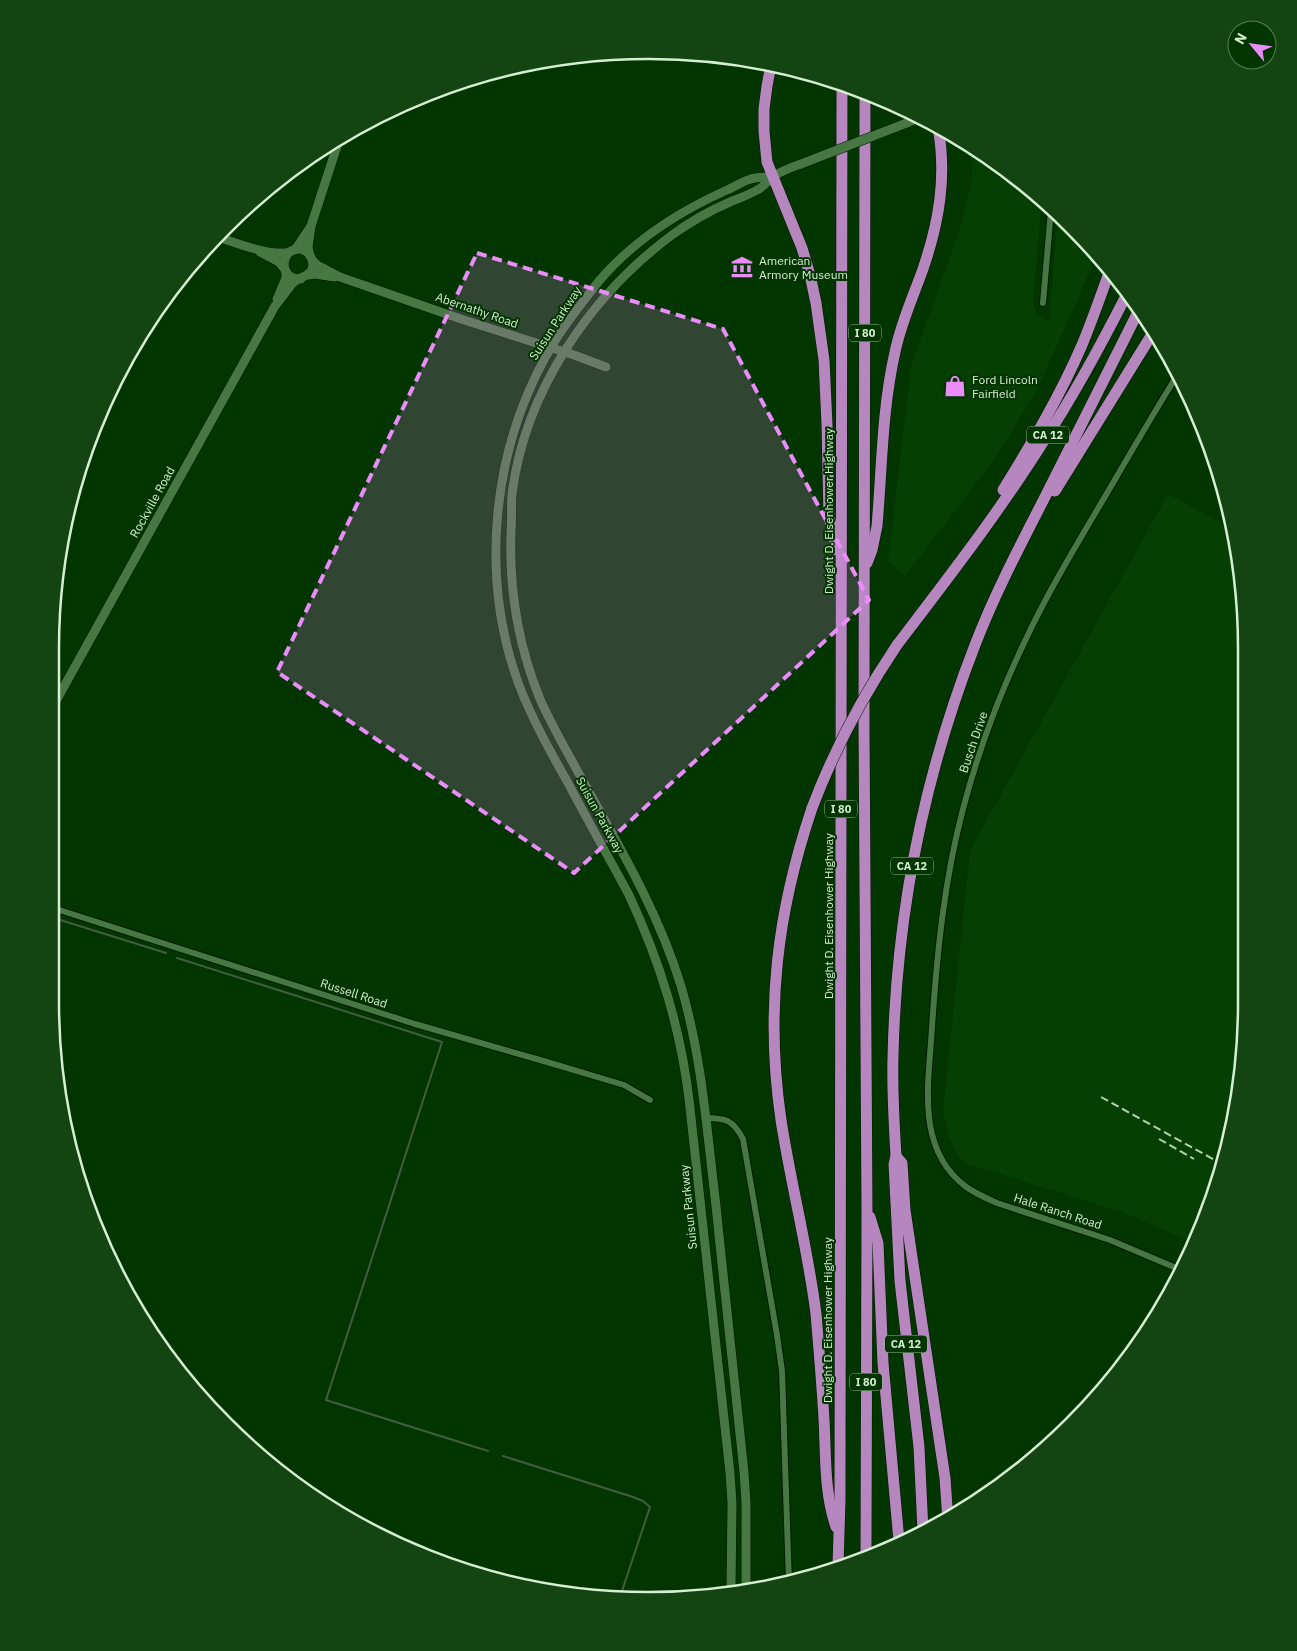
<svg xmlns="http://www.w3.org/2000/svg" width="1297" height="1651" font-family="'IBM Plex Sans',sans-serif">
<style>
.built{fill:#053f04}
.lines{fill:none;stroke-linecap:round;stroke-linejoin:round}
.stream{stroke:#425d40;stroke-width:2}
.street-casing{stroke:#021901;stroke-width:8}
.secondary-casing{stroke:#021901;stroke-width:10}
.highway-casing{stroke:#021901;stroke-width:12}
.street{stroke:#477742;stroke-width:6}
.secondary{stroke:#477742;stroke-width:9}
.highway{stroke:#b687be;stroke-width:11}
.rail{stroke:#b5d2b2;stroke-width:2;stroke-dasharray:8 4;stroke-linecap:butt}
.secondary-bridge-casing{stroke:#021901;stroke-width:10;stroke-linecap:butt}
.highway-bridge-casing{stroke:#021901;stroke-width:12;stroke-linecap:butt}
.secondary-bridge{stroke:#477742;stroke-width:9}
.highway-bridge{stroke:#b687be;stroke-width:11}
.marked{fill:#eb8cfb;fill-opacity:0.2;stroke:#eb8cfb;stroke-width:4;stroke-dasharray:10 6;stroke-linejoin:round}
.labels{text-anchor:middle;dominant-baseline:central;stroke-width:4;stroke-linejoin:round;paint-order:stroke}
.shield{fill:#033500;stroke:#96b793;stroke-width:1}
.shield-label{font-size:11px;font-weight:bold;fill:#d5efd2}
.poi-label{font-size:12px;fill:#d5efd2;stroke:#033500;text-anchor:start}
.street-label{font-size:12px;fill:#d5efd2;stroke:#033500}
.rim{fill:none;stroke:#d5efd2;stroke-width:2.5}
</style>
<rect width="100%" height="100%" fill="#033500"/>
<g class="built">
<path d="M971 148 1013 174 1042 201 1033 300 1036 312 1040 316 1049 321 1058 216 1097 253 1079 297 1035 394 989 467 905 576 888 561 911 366 959 231 972 178Z"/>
<path d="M1168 494 1229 527 1246 609 1247 1003 1236 1119 1202 1231 1195 1244 1122 1212 965 1163 956 1152 949 1137 943 1111 970 850Z"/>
</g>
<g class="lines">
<g class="stream">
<path d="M57 919 166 953"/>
<path d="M177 958 442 1042 326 1400 488 1451"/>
<path d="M503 1456 633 1497 643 1501 650 1507 620 1597"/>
</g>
<g class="street-casing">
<g id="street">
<path d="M1043 303 1051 210"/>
<path d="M1178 374C1151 417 1126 461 1100 505 1074 549 1047 594 1025 641 999 695 978 752 963 809 944 881 937 954 932 1027 929 1081 915 1148 965 1186 974 1193 986 1198 997 1203L1110 1240 1181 1270"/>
<path d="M50 907 415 1024 547 1062 624 1085 650 1100"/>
<path d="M706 1118C726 1118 733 1120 743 1139L777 1335 782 1371 789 1583"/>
</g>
</g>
<g class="secondary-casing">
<g id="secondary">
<path d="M904 124 921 117"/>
<path d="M218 237C237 243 271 257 290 252"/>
<path d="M295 250 311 226 340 137"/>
<path d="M260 252 279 262 284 268"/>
<path d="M310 256 308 247 311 226"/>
<path d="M313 261 317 265 340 277 461 319 574 355 606 367"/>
<path d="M309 275 315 274 335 277"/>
<path d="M277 299 286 278V271"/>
<path d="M51 710 275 306C281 299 286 291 292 284 299 276 317 276 312 260 311 256 309 253 305 251 284 240 273 279 301 279"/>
<path d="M746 1588V1503L744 1472C735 1384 725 1295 716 1206 707 1132 702 1057 681 986 658 910 616 841 578 772 565 748 551 724 540 699 518 645 509 589 511 532 512 519 511 507 512 494 525 391 590 296 672 235 690 222 709 211 730 202 739 198 749 195 757 190 764 187 768 180 774 176 782 171 792 167 801 164"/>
<path d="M731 1590 732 1503 730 1473 689 1099C680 1026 660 962 629 895 609 858 588 821 568 783 550 751 532 719 519 685 479 576 492 449 550 349 564 325 582 303 599 281 633 241 680 211 727 190 736 186 746 179 755 178 761 177 767 177 773 177"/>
</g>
</g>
<g class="highway-casing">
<g id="highway">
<path d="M771 65 767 86 764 109V131L767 162 802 248 810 275 816 303 824 360 827 425 829 517 837 550"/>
<path d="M865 94 864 724 867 1210 866 1555"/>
<path d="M1003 490C1032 443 1060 396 1082 345 1092 321 1101 295 1110 270"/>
<path d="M1055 491 1154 331"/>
<path d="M867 563 872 550 877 526C882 468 882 409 895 352 901 323 913 297 923 269 939 222 947 177 938 127"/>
<path d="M897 645C948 578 1000 511 1045 439 1076 392 1102 343 1127 294"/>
<path d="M812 808C777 912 765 1011 781 1120 791 1185 808 1249 816 1314 819 1349 822 1384 824 1419 826 1456 824 1492 836 1527"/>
<path d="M896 1156 902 1163 905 1210 912 1257 945 1478 948 1521"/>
<path d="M870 1217 878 1243 883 1363 899 1541"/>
<path d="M923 1531 919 1447 900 1281 894 1164 896 1156C894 1123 892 1090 893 1057 896 916 924 776 975 645 995 593 1021 544 1046 495 1077 433 1108 372 1139 310"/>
<path d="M838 1566 840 1501 842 85"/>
</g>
</g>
<use href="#street" class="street"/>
<use href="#secondary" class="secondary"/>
<use href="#highway" class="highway"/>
<g class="rail">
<path d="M1101 1097 1222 1164"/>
<path d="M1159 1139 1194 1159"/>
</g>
<g class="secondary-bridge-casing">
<path id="secondary-bridge" d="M801 164 904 124"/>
</g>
<g class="highway-bridge-casing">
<path id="highway-bridge" d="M812 808C834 750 862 697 897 645"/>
</g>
<use href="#secondary-bridge" class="secondary-bridge"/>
<use href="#highway-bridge" class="highway-bridge"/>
</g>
<path class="marked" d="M477 253 723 329 869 600 574 873 277 672Z"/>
<defs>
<g id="museum-bare" transform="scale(1.725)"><path d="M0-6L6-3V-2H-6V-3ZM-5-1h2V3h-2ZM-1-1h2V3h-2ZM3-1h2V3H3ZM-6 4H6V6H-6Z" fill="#eb8cfb" stroke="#033500" stroke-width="2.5" paint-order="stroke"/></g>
<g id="shop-bare" transform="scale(1.725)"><path d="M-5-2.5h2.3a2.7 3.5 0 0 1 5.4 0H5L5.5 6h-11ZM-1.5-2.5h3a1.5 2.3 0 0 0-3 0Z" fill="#eb8cfb" stroke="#033500" stroke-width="2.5" paint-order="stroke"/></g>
</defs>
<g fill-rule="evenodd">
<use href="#museum-bare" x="742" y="267"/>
<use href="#shop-bare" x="955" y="386"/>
</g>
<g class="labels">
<g class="shield">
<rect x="849" y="324.5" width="32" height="17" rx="4"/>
<rect x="1027" y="426.5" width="42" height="17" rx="4"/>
<rect x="825" y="800.5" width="32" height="17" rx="4"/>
<rect x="891" y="857.5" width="42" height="17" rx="4"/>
<rect x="885" y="1335.5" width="42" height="17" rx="4"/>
<rect x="850" y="1373.5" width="32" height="17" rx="4"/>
</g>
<g class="shield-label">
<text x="865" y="333">I 80</text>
<text x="1048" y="435">CA 12</text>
<text x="841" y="809">I 80</text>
<text x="912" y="866">CA 12</text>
<text x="906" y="1344">CA 12</text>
<text x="866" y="1382">I 80</text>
</g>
<g class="poi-label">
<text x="759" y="260">American<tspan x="759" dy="14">Armory Museum</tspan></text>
<text x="972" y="379">Ford Lincoln<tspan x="972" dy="14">Fairfield</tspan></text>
</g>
<g class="street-label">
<text transform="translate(477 310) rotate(19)">Abernathy Road</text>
<text transform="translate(555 323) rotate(-57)">Suisun Parkway</text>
<text transform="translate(152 502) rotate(-61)">Rockville Road</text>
<text transform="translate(828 511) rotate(-90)">Dwight D. Eisenhower Highway</text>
<text transform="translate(973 742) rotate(-71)">Busch Drive</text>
<text transform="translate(600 815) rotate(61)">Suisun Parkway</text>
<text transform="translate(828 916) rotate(-90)">Dwight D. Eisenhower Highway</text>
<text transform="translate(354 993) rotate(18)">Russell Road</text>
<text transform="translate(688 1207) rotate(-96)">Suisun Parkway</text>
<text transform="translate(1058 1211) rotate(18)">Hale Ranch Road</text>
<text transform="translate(827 1320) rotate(-90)">Dwight D. Eisenhower Highway</text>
</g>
</g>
<path d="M0 0H1297V1651H0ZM648 59H649A589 589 0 0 1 1238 648V1003A589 589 0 0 1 649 1592H648A589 589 0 0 1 59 1003V648A589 589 0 0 1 648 59Z" fill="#144411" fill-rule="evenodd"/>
<path class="rim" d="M648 59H649A589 589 0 0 1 1238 648V1003A589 589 0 0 1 649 1592H648A589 589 0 0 1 59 1003V648A589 589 0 0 1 648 59Z"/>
<g transform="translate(1252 45) rotate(299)"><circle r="24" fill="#033500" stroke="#577f54"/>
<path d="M0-4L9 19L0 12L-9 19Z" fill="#eb8cfb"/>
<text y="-8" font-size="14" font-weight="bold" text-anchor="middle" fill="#d5efd2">N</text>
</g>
</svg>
